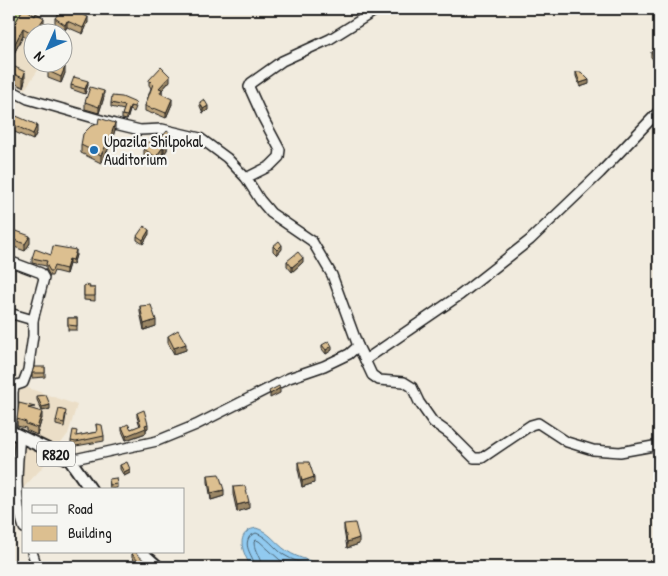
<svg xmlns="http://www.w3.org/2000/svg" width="668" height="576" font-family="'Patrick Hand',sans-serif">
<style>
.built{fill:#ebdec7}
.green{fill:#cde49a;stroke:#74805b}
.water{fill:#91caf0;stroke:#62849b}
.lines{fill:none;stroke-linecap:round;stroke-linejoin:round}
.shore{stroke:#4b6271;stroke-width:1}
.minor-casing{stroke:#1c1c1c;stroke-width:12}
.major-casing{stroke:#1c1c1c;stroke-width:15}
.minor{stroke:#f6f6f2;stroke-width:9}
.major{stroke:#f6f6f2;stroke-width:11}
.wall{fill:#bda47c;stroke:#1c1c1c}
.shaded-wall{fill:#9a8665;stroke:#1c1c1c}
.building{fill:#dcbf90;stroke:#1c1c1c}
.poi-dot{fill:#1f6fb2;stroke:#f6f6f2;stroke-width:2}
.labels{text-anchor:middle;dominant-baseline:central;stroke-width:4.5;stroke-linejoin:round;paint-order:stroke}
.shield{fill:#f6f6f2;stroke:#5d5d5c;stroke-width:1}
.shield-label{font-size:15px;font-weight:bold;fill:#1c1c1c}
.poi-label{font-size:16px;fill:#1c1c1c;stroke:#f6f6f2;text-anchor:start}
</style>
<rect width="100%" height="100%" fill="#f1ebde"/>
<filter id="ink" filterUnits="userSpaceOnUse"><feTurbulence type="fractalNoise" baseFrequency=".02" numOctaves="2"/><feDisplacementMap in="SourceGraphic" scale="10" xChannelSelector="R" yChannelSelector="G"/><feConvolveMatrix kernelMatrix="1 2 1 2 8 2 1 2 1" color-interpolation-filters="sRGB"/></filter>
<g filter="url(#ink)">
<g class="built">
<path d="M9 9H30L37 14 25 36 32 41V62L43 63 25 89 9 82Z"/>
<path d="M9 376 22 386 77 405 68 434 41 469 9 503Z"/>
</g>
<path class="green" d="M9 9H16L22 14 9 37Z"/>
<path class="water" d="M256 528C270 532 275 543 287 551 299 559 314 561 327 567H306L305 566C287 567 268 570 250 565 245 556 236 539 248 531 250 529 253 529 256 528Z"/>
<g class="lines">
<g class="shore">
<path d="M255 567C254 556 242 547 250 536L256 533C268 537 274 548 284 555 292 560 303 564 313 567"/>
<path d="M262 567C261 558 254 551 254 542L256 540 259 541 280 560 295 567"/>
</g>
<g class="minor-casing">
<g id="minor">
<path d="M62 9 70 13"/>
<path d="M9 89 28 99 115 124 140 130 162 129 200 138 227 158 246 178 260 200 271 213 312 241 332 275 358 346"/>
<path d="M246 178 270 166 279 157 280 150 263 118 249 87 251 83 282 61 330 39 378 9"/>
<path d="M9 261 41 273 44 278 33 320V336L28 370 23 383 17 385 14 387 13 392V413L10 432"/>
<path d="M9 313 33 320"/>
<path d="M365 360 372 375 379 380 404 382 412 387 419 402 433 422 450 434 474 458H482L531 425 538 423 567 442 593 450 620 452 659 445"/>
<path d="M20 436C17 466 14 500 24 528"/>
<path d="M70 460 157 441 196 425 289 378 324 366 349 354 358 346 365 360 460 295 530 240 600 173 659 111"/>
<path d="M32 552 37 567"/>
</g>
</g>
<g class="major-casing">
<g id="major">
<path d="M9 431 70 460 91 490"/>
<path d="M141 552 158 567"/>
</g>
</g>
<use href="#minor" class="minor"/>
<use href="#major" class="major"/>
</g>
<g class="wall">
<path d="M23 9 44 26 32 32V42L23 36 9 63V34Z"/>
<path d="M163 9H173L168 13Z"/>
<path d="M55 18 88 22 83 34 67 27 65 30 55 24Z"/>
<path d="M659 50V62L657 64 651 57V52Z"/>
<path d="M9 64 25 80 23 87 9 81Z"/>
<path d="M48 71 65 73 61 83 48 78Z"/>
<path d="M576 72 589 84 580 87 576 76Z"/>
<path d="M149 80 170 81 162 90V94L172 104 166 118 154 113 153 114 145 111V106L151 88 149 85Z"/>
<path d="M71 85H88L85 94 71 89Z"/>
<path d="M104 97 99 113 85 109V102Z"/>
<path d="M200 102 208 110 203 113 200 106Z"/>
<path d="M111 103 136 107 134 112 130 110 127 120 122 119V115L124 110 111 107Z"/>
<path d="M10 123 37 132 33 140 10 130Z"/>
<path d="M115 130 110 146 101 163 81 153V145Z"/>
<path d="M171 139 167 144V150L164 154 163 153 156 163 144 155V149L157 143Z"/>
<path d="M9 234 30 243 25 251 9 245Z"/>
<path d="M149 234 143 244 137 240V236Z"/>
<path d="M273 246 282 249 277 255 273 251Z"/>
<path d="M76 255 73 265 69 264 66 274 54 271 52 276H50L46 269V266L32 263V258Z"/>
<path d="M287 261 303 262 292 272 287 266Z"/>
<path d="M84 285 89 288H95V301L84 300Z"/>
<path d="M140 306 156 326 144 330 140 312Z"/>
<rect x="68" y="318" width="9" height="12"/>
<path d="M168 336 186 350 174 354 168 343Z"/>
<path d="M322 345 332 350 326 354 322 349Z"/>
<path d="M45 367V377L32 378V373Z"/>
<path d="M37 396 50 409 42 411 37 400Z"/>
<path d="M35 410 42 418 37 435 26 430V428L17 426V419Z"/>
<path d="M137 413 148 428 146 429V433L126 440 122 431V427L131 429 140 426 137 417Z"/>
<path d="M66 415 64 427 56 425V421Z"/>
<path d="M96 424 104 436V441L76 446 71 445V441L77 436 97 432Z"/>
<path d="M298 462 314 483 302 487 298 469Z"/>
<path d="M120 465 130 473 124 476 120 469Z"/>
<path d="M208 475 224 496 211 500 208 482Z"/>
<path d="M109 479 117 484V488L110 489Z"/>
<path d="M233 487 249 508 237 512 233 494Z"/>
<path d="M344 524 359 544 347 548 344 530Z"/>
<path d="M132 554 151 567H131V565L136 562 132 558Z"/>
</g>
<g class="shaded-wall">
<path d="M168 9H173L168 13Z"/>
<path d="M88 17V22L83 34V28Z"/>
<path d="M44 18V26L40 32H35Z"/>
<path d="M67 21V27L65 30V25Z"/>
<path d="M23 28V36L9 63V55Z"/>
<path d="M659 58V62L657 64V59Z"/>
<path d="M65 67V73L61 83V77Z"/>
<path d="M25 72V80L23 87V78Z"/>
<path d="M170 76V81L162 90V94L160 98 159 88Z"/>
<path d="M589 80V84L580 87V83Z"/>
<path d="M88 81V85L85 94V89Z"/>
<path d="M104 91V97L99 113V107Z"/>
<path d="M172 99V104L166 118V113Z"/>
<path d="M130 106V110L127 120V116Z"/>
<path d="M208 106V110L203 113V109Z"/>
<path d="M115 123V130L110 146 101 163V155Z"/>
<path d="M37 125V132L33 140V134Z"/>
<path d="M171 134V139L164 148V142Z"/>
<path d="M167 144V150L164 154V148Z"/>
<path d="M163 147V153L156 163V157Z"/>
<path d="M149 230V234L143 244V240Z"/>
<path d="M30 236V243L25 251V244Z"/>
<path d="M282 245V249L277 255V250Z"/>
<path d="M76 250V255L73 265V260Z"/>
<path d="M303 258V262L292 272V267Z"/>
<path d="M69 259V264L66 274V269Z"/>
<path d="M156 320V326L144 330V324Z"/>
<path d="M186 344V350L174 354V348Z"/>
<path d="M332 346V350L326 354V350Z"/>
<path d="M280 388V393L270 398V394Z"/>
<path d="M50 405V409L42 411V407Z"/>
<path d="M42 412V418L37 435V428Z"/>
<path d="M148 424V428L146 429V433L126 440V436L145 425Z"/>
<path d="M130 469V473L124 476V472Z"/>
<path d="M314 477V483L302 487V481Z"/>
<path d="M224 490V496L211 500V493Z"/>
<path d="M249 502V508L237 512V505Z"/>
<path d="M359 538V544L347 548V542Z"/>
</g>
<g class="building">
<path d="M23 9H26L35 16 36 13 44 18 35 32H32V33L23 28 9 55V34Z"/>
<path d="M61 10 68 13 74 14 75 11 88 17 83 28 67 21 65 25 55 18Z"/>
<path d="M658 49 659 50V58L657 59 651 52Z"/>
<path d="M50 62H55L65 67 61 77 48 71Z"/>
<path d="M9 64 25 72 23 78 9 72Z"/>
<path d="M161 67 170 76 159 88 162 89 160 93 172 99 166 113 154 108 153 109 145 106 153 84 149 80Z"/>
<path d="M576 72H581L589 80 580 83Z"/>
<path d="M74 77 88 81 85 89 71 85Z"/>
<path d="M90 87 104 91 99 107 85 102Z"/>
<path d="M112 96 122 97 136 103 134 107 130 106 127 116 122 115 125 106 111 103Z"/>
<path d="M204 99 208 106 203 109 200 102Z"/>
<path d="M14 115 37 125 33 134 10 123Z"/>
<path d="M99 118 115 123 110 138 101 155 81 145 83 134 91 126 98 124Z"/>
<path d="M167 131 171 134 164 142 167 144 164 148 163 147 156 157 144 149 151 139 157 143Z"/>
<path d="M144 226 149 230 143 240 137 236Z"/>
<path d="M11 229 30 236 25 244 9 238V234Z"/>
<path d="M279 241 282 245 277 250 273 246Z"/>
<path d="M53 246 76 250 73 260 69 259 66 269 54 266 52 271H50L46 264 47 261 32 258 35 249 51 255Z"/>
<path d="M298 252 303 258 292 267 287 261Z"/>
<path d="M84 285 90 286 89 288H95V296H84Z"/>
<path d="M151 305 156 320 144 324 140 306Z"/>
<path d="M68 318H77V326L68 325Z"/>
<path d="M178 330 186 344 174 348 168 336Z"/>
<path d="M329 341 332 346 326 350 322 345Z"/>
<path d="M34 367H45V373H32Z"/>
<path d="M279 386 280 388 270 394 269 391Z"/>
<path d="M46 395 50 405 42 407 37 396Z"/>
<path d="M19 403 35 407 28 408 42 412 37 428 26 424V422L17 419Z"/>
<path d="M59 409 66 411 64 423 56 421Z"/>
<path d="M144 410 148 424 145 425 146 428 126 436 122 427 128 424 131 429 141 425 137 413Z"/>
<path d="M96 424 102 425 104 436 76 442 71 441 73 430 77 431 76 436 97 432Z"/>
<path d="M127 462 130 469 124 472 120 465Z"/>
<path d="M298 462H309L314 477 302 481Z"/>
<path d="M219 474 224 490 211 493 208 475Z"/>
<path d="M116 478 117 484 110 485 109 479Z"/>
<path d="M245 486 249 502 237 505 233 487Z"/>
<path d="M355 523 359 538 347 542 344 524Z"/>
<path d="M134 552H135L151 567H132L131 565 138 561 132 554Z"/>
<path d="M408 563 412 567H405Z"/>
</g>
</g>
<circle class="poi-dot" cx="94" cy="150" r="5"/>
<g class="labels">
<rect class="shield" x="37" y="441.5" width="38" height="25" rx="4"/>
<g class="shield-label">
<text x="56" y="454">R820</text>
</g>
<g class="poi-label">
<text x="104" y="141">Upazila Shilpokal<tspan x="104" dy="18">Auditorium</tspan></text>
</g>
</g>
<rect width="668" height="576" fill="none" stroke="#f6f6f2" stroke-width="30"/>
<rect x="15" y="15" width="638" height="546" fill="none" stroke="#1c1c1c" stroke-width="2" filter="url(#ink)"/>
<rect x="22" y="488" width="162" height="65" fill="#f6f6f2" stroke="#9f9f9c"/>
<rect x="32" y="505" width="25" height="8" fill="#f6f6f2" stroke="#9f9f9c"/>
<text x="68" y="514" font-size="15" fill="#1c1c1c">Road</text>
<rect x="32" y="526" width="25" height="15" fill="#dcbf90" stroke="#9f9f9c"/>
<text x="68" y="538" font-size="15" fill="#1c1c1c">Building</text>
<g transform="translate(48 48) rotate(225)"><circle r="24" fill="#f6f6f2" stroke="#9f9f9c"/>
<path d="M0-4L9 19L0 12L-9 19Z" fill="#1f6fb2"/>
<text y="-8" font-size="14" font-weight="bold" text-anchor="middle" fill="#1c1c1c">N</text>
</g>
</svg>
